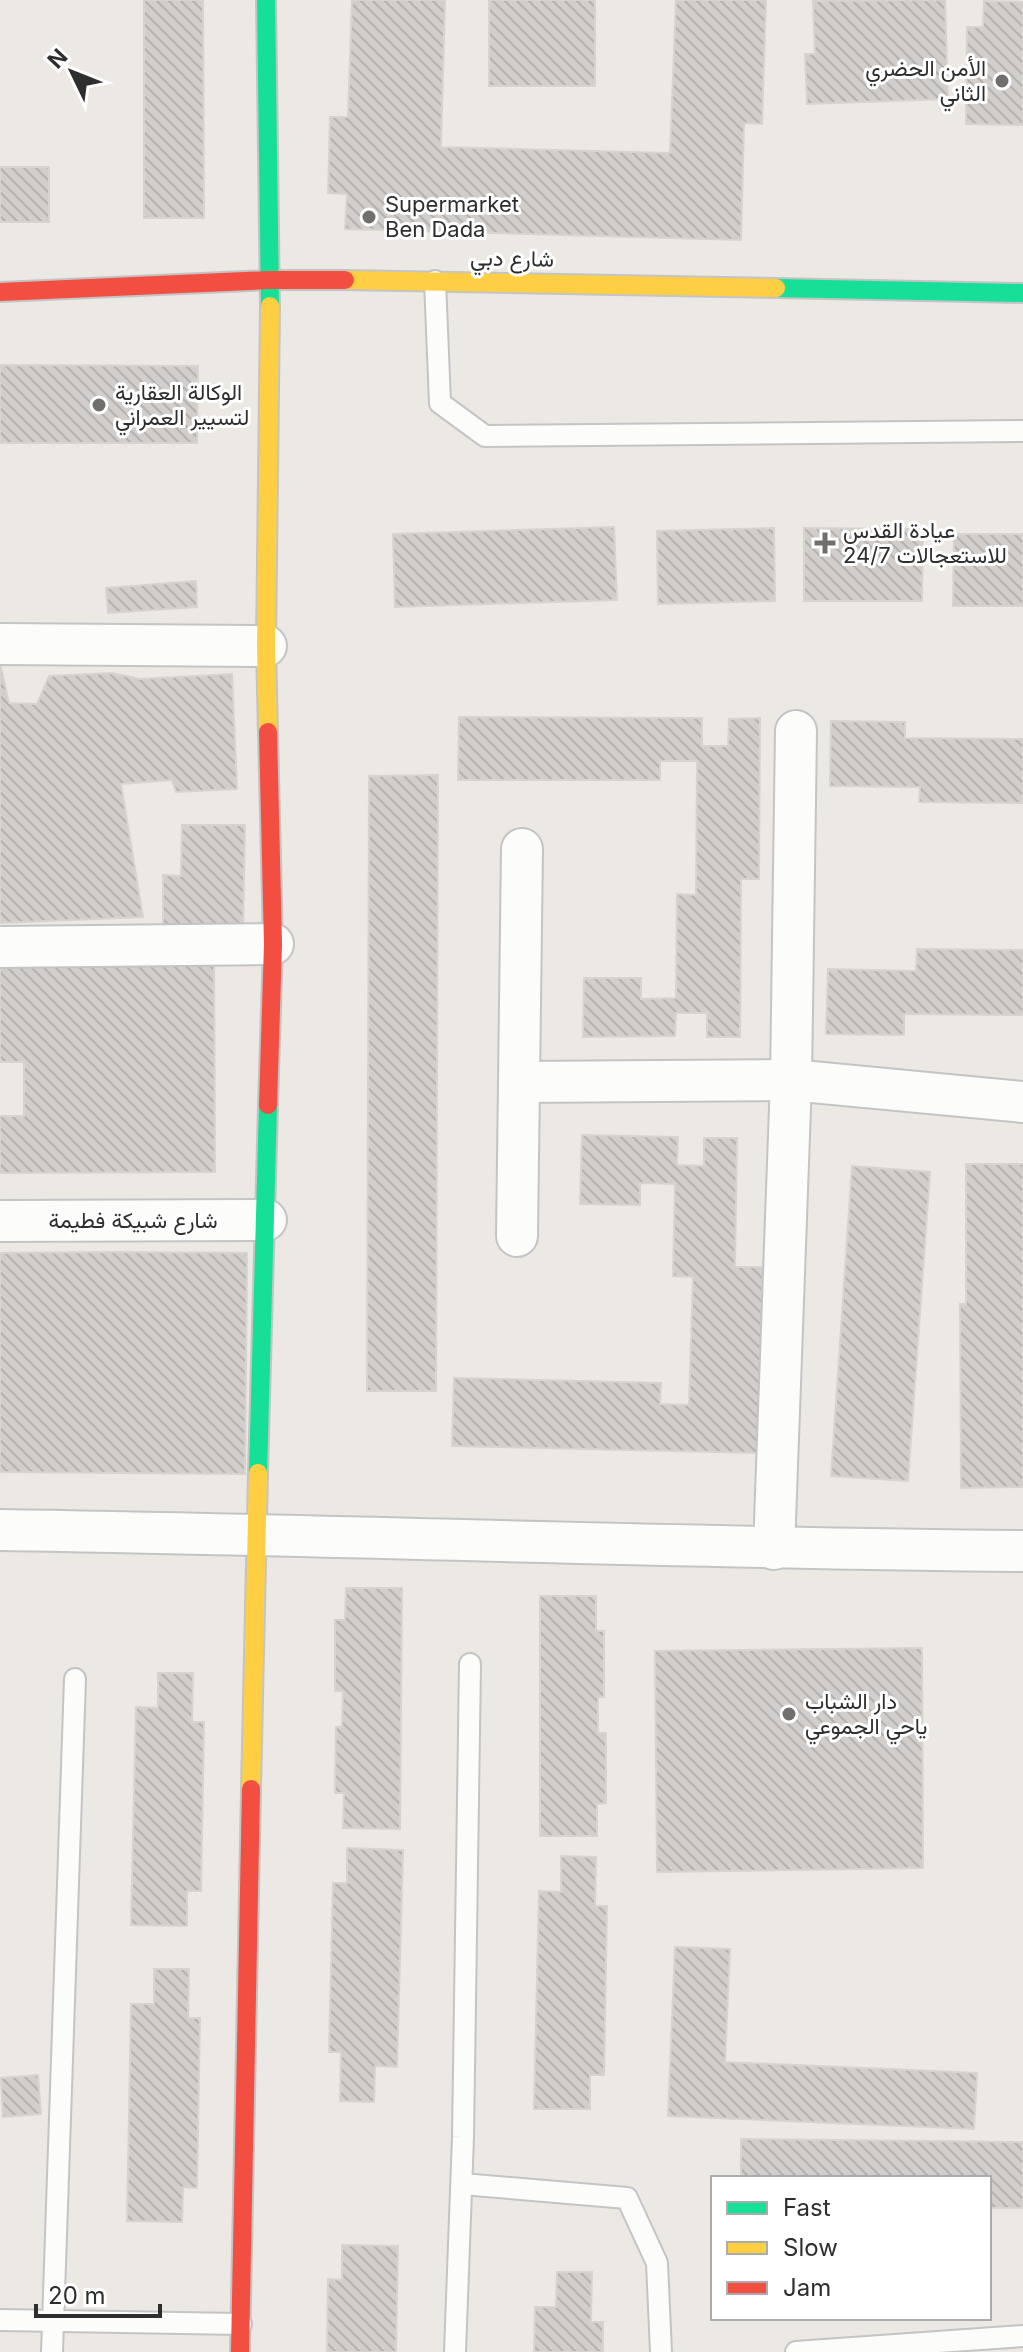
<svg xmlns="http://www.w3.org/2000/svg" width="1023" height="2352" font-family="Inter,Vazirmatn,sans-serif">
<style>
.building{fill:url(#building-back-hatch);stroke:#d7d4d0;stroke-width:2}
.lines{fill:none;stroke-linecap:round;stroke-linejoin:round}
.lane-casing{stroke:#c5c4c5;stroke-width:24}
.street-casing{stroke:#c5c4c5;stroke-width:44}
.fast-casing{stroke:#c5c4c5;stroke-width:22}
.slow-casing{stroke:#c5c4c5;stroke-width:22}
.jam-casing{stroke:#c5c4c5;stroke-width:22}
.lane{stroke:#fcfcfb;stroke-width:20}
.street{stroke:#fcfcfb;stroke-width:40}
.fast{stroke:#16e098;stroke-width:18}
.slow{stroke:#ffcf43;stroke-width:18}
.jam{stroke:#f24e42;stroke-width:18}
.poi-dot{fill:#706f6e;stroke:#fff;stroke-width:3}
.labels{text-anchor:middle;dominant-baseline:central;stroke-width:6;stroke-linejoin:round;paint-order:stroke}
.poi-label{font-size:22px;fill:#2e2e2e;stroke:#fff;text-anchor:start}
.street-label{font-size:22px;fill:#2e2e2e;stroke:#fff}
</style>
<defs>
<pattern id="building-back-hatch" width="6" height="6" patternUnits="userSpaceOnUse" patternTransform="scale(2)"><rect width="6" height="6" fill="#d1cecb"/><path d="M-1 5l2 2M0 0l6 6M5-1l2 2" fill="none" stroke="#b4b1af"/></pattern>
</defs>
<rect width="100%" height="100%" fill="#ece8e4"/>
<g class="building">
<path d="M144 0H203L204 218H144Z"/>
<path d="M352 0H445L441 147 670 153 676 0H766L762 124 744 123 741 240 345 229 347 194 328 193 330 117H348Z"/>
<rect x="489" y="0" width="106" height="86"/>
<path d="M945 0 948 99 807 104 805 54H815L813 1Z"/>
<path d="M984 1 1023 2V125L966 124 967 27H983Z"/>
<rect x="0" y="167" width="49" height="55"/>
<path d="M0 365 198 366 197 443H0Z"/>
<path d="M614 527 617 600 395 607 393 534Z"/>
<path d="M774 528 775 601 658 604 657 531Z"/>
<path d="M804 528 923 529 922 601H804Z"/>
<path d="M954 534H1023V606H953Z"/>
<path d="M196 581 197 607 108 613 106 588Z"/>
<path d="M0 663 9 703 37 704 49 676 112 673 140 679 232 674 237 789 176 792 172 780 121 784 143 917 0 923Z"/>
<path d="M459 717 702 718V746H728L729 719 760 718 759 879H741L740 1037H707V1013H676L675 1036 583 1037 584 978H641V999L676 998 677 894 696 895 697 761H660V780H458Z"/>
<path d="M831 721 905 722V738L1023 739V803L919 802 920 787 830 786Z"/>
<path d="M438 775 436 1391H367L369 776Z"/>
<path d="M182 825H245L243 934 163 933V875L181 876Z"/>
<path d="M917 949 1023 950V1015L904 1014V1035L826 1034 828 969 916 971Z"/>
<path d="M214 950 215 1172 0 1173V1116H24V1062H0V951Z"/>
<path d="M582 1135 678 1137 677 1165 704 1166V1138H737L735 1267H763L758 1453 452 1446 454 1378 661 1383 660 1404 689 1405 693 1277 673 1276 675 1184 640 1183V1205L580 1204Z"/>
<path d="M966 1164H1023V1487L961 1488 960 1304H966Z"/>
<path d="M852 1166 930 1172 908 1481 831 1476Z"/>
<path d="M112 1252 247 1253 245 1474 0 1472V1253Z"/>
<path d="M346 1588H402L400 1829 343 1828 344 1793H335L336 1727H342L343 1691H335V1620H345Z"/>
<path d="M540 1596H596V1631H604V1697H598V1733H606V1803L597 1804V1836H540Z"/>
<path d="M922 1648 923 1868 657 1872 655 1651Z"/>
<path d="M158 1673H193L192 1722H204L201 1891H187V1926L131 1925 136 1707 158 1708Z"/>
<path d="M347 1848 403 1850 397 2067 375 2066 374 2102 340 2101 341 2052H329L333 1883H347Z"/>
<path d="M561 1856 596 1857 595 1906H607L604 2075H590V2109H534L539 1891 561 1892Z"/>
<path d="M675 1947 730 1949 725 2062 977 2073 974 2129 668 2116Z"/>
<path d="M154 1969H189L188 2018H200L197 2188 183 2187 182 2222 127 2221 131 2004H154Z"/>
<path d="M38 2075 41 2114 3 2117 1 2078Z"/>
<path d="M741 2139 1023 2142V2208H989V2178H741Z"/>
<path d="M342 2245 398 2246 396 2352H327L328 2279 342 2280Z"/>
<path d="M557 2272H592L591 2322H603V2352H534L535 2307H556Z"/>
</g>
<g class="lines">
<g class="lane-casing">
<g id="lane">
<path d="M435 281 440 403 485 436 1023 431"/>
<path d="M462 2184 627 2198 657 2263 661 2352"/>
<path d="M0 2320 241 2324"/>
<path d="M52 2352 75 1679"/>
<path d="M455 2352 463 2137 470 1664"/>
<path d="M796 2352 1023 2336"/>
</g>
</g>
<g class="street-casing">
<g id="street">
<path d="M0 644 266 646"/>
<path d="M0 947 273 944"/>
<path d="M519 1082 791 1080 1023 1102"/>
<path d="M0 1221 266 1220"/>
<path d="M517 1236 522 849"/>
<path d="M0 1530C341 1535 682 1548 1023 1551"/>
<path d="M774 1549 791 1080 796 731"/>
</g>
</g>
<g class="fast-casing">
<g id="fast">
<path d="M266 0 270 306"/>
<path d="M776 288 1023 293"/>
<path d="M258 1473 268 1105"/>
</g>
</g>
<g class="slow-casing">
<g id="slow">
<path d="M345 280 776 288"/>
<path d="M268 732 266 646 270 306"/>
<path d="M251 1789 258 1473"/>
</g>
</g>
<g class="jam-casing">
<g id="jam">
<path d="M0 292 270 280H345"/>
<path d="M268 732 273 944 268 1105"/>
<path d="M240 2352 251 1789"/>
</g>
</g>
<use href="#lane" class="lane"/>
<use href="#street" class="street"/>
<use href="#fast" class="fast"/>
<use href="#slow" class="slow"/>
<use href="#jam" class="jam"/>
</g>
<g class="poi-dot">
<circle cx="1002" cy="81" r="8"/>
<circle cx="369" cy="217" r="8"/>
<circle cx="99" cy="405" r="8"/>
<path d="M821 531h8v8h8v8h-8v8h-8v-8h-8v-8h8z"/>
<circle cx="789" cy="1714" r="8"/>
</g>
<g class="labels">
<g class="poi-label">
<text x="986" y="68" text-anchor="end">الأمن الحضري<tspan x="986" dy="25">الثاني</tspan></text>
<text x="385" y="204">Supermarket<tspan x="385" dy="25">Ben Dada</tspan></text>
<text x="115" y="392">الوكالة العقارية<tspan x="115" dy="25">لتسيير العمراني</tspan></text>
<text x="843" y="530">عيادة القدس<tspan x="843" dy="25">للاستعجالات 24/7</tspan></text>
<text x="805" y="1701">دار الشباب<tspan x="805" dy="25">ياحي الجموعي</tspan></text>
</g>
<g class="street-label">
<text transform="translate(512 258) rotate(1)">شارع دبي</text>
<text x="133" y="1220">شارع شبيكة فطيمة</text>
</g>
</g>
<rect x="711" y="2176" width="280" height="144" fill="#ffffff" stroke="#ababab" stroke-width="2"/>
<rect x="727" y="2202" width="40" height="12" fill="#16e098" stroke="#ababab" stroke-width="2"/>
<text x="783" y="2216" font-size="24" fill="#2e2e2e">Fast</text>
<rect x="727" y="2242" width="40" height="12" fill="#ffcf43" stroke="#ababab" stroke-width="2"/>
<text x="783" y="2256" font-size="24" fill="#2e2e2e">Slow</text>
<rect x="727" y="2282" width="40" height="12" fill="#f24e42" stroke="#ababab" stroke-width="2"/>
<text x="783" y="2296" font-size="24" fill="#2e2e2e">Jam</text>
<g transform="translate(72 72) rotate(313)" stroke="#ffffff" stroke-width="6" paint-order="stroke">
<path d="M0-6L14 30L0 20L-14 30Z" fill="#2e2e2e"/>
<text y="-12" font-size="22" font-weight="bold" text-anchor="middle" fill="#2e2e2e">N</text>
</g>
<path d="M36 2304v12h124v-12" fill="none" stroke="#2e2e2e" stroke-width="4"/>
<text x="48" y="2304" font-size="24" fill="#2e2e2e" stroke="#ffffff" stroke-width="6" paint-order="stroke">20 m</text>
</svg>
